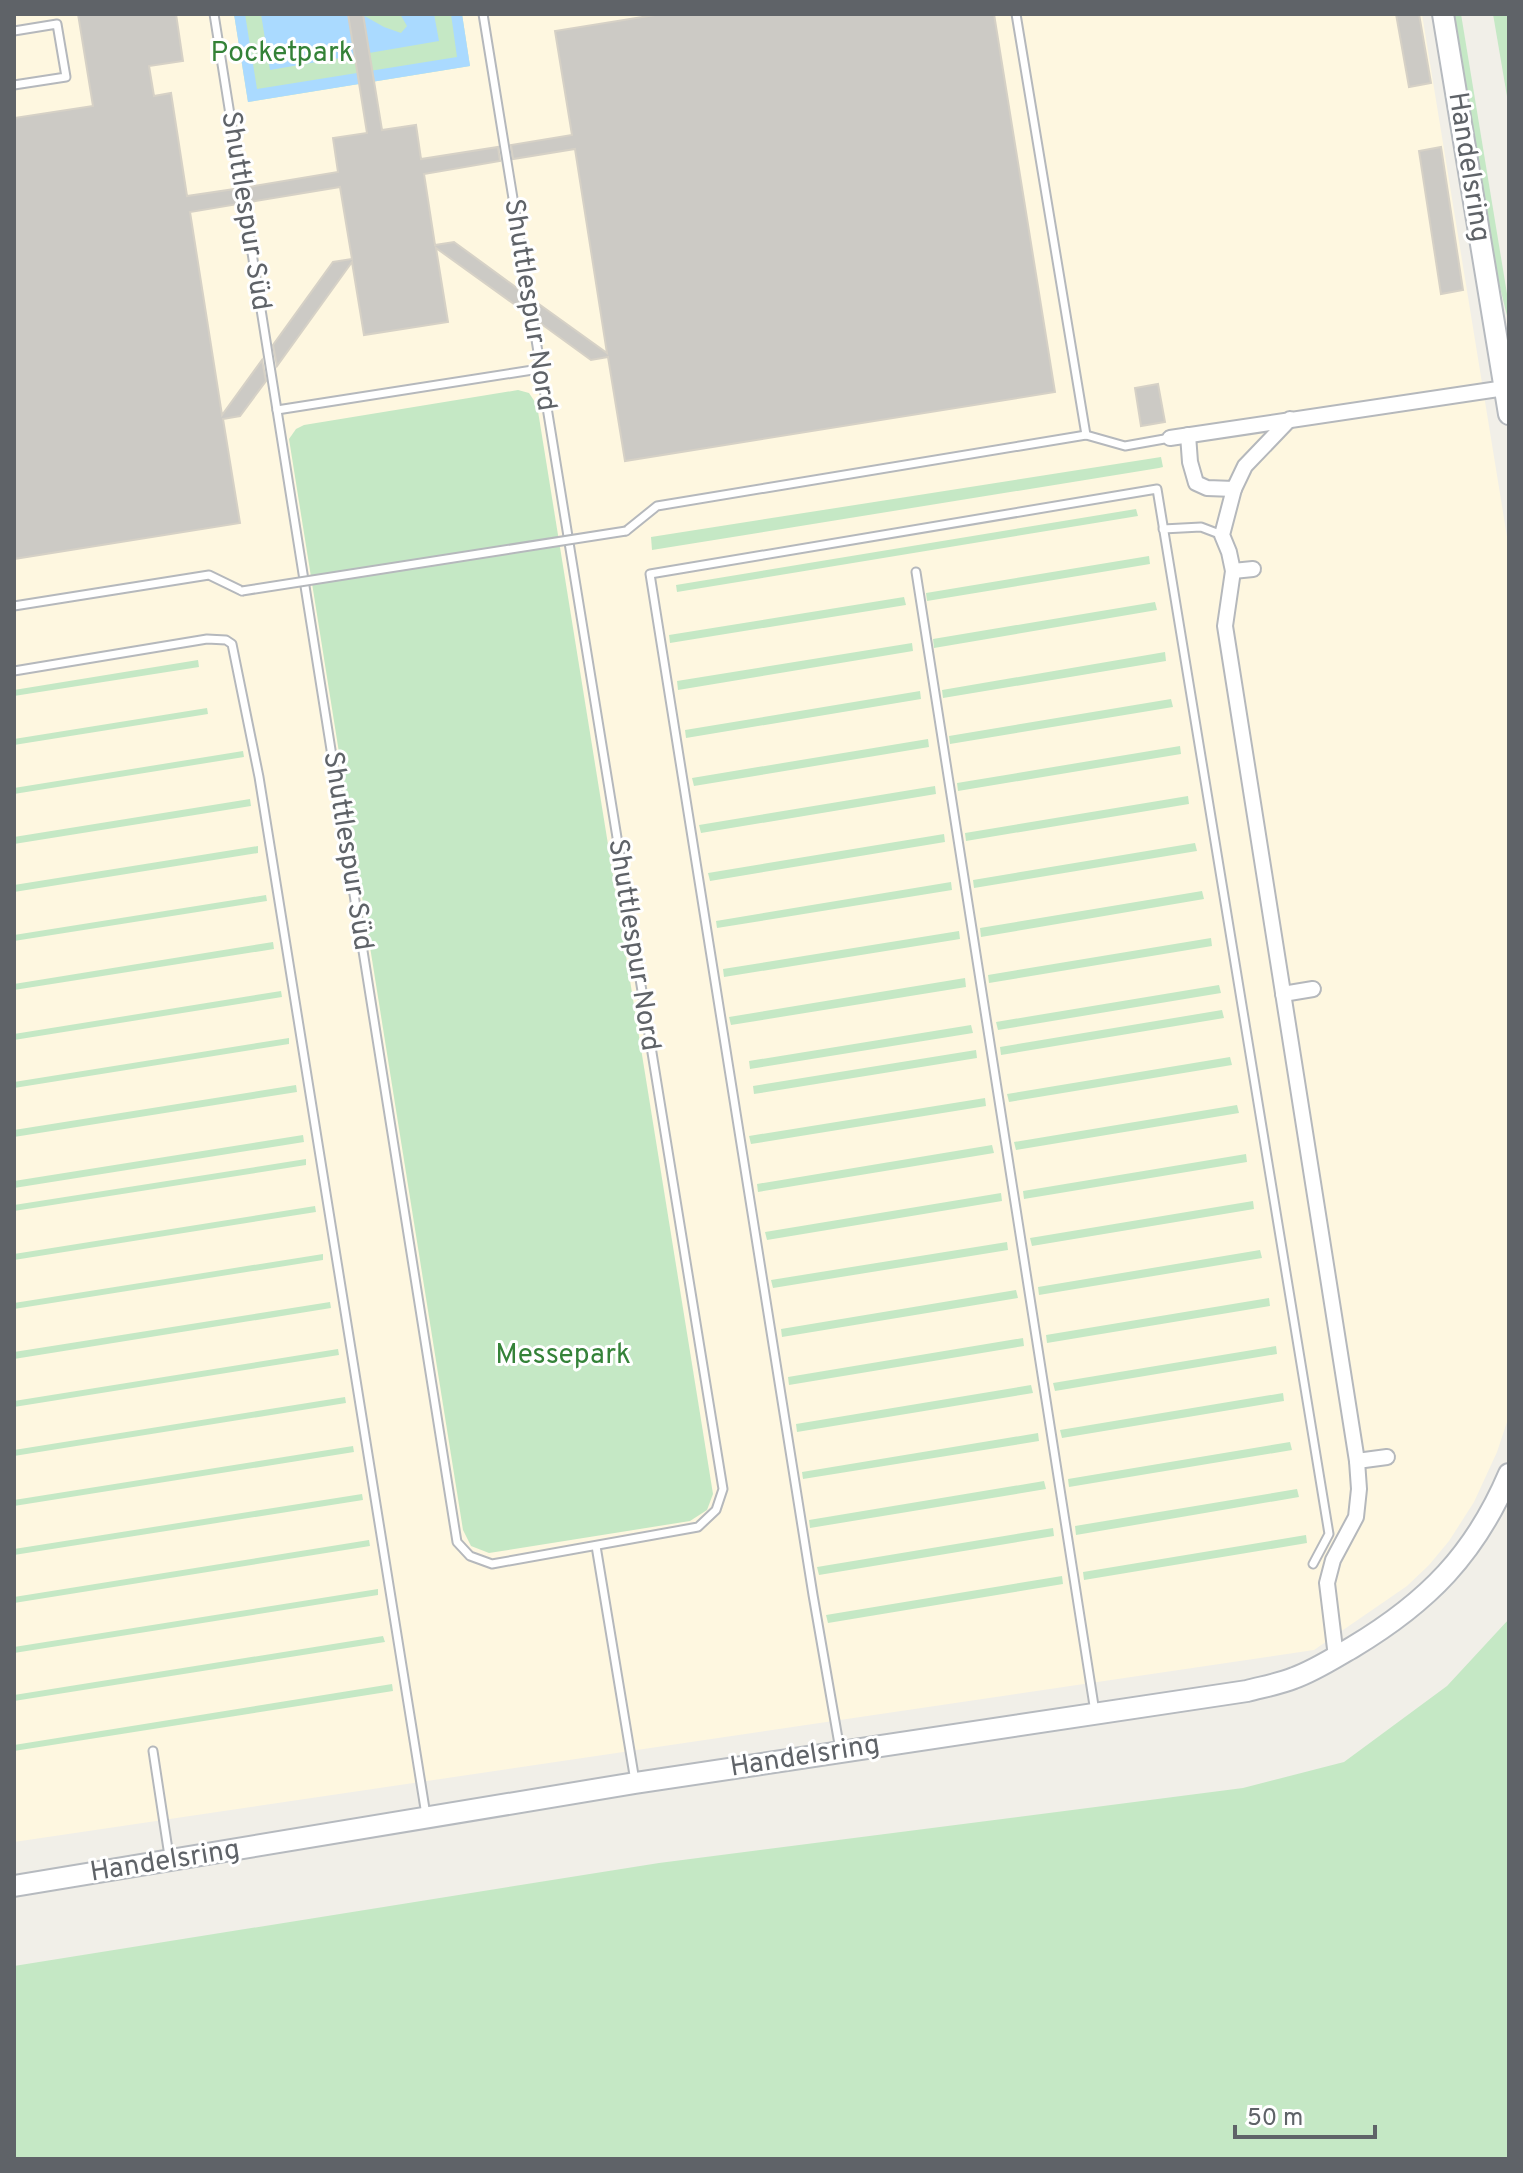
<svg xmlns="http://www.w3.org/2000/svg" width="1523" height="2173" font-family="Overpass,sans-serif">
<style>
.commercial{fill:#fef7e0}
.green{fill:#c5e8c5}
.water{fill:#aadaff}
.building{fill:#cccac5;stroke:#d6d1c6;stroke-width:2}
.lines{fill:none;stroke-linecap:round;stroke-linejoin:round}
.lane-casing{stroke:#b5b8bc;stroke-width:11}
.street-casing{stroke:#b5b8bc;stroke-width:18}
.secondary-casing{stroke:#b6babf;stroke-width:24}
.lane{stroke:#fff;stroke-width:7}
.street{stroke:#fff;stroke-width:14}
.secondary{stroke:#fff;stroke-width:20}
.lane-bridge-casing{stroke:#b5b8bc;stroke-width:11;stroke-linecap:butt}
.lane-bridge{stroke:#fff;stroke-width:7}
.labels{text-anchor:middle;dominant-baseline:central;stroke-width:6;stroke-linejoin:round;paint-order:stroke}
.park-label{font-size:28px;fill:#348238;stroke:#fff}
.street-label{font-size:28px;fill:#5f6368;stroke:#fff}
</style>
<rect width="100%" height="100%" fill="#f1efe8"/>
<path class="commercial" d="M14 14H1422L1509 549V1416L1497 1452 1474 1502 1449 1541 1429 1565 1407 1586 1314 1650 14 1842Z"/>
<g class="green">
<path d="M234 14H462L470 66 248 102Z"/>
<path d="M1452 14H1461L1509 306V324L1493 259Z"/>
<path d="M1493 14H1509V108Z"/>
<path d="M518 390 529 393 537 405 713 1494 707 1510 690 1521 489 1553 471 1546 463 1530 289 439 296 429 304 425Z"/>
<path d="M1161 457 1163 467 1159 468 652 550 651 537Z"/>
<path d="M1136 509 1138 516 677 592 676 585Z"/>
<path d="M1149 556 1150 564 927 601 926 593Z"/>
<path d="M904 597 906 605 670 643 669 635Z"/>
<path d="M1155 602 1157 610 934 648 933 639Z"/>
<path d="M912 643 913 651 678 690 677 681Z"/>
<path d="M1165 652 1166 661 943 698 942 690Z"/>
<path d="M198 660 199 667 14 696V690Z"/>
<path d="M920 691 921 699 686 738 685 730Z"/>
<path d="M1171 699 1173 707 950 744 949 736Z"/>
<path d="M207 708 208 714 14 745V739Z"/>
<path d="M928 739 929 747 694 786 692 778Z"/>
<path d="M1180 746 1181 754 958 791 957 783Z"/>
<path d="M243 751 244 757 14 794V788Z"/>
<path d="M935 786 936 794 701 833 699 825Z"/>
<path d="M1188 796 1189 804 966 841 965 833Z"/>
<path d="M250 799 251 806 14 844V837Z"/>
<path d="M944 834 945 842 710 881 708 873Z"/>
<path d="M1195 843 1197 851 974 888 973 880Z"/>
<path d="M258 846V853L14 892V885Z"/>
<path d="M951 882 952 890 717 928 716 921Z"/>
<path d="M1202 891 1204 899 981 937 980 928Z"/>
<path d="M266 895 267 901 14 941V935Z"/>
<path d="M959 931 960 939 724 977 723 969Z"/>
<path d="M1211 938 1212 946 989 983 988 975Z"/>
<path d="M273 942 274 949 14 990V984Z"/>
<path d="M965 978 966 987 731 1025 729 1017Z"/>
<path d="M1219 985 1221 993 998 1030 996 1022Z"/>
<path d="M281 991 282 997 14 1040V1034Z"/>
<path d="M1222 1010 1224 1018 1001 1055 1000 1047Z"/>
<path d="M971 1025 973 1033 750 1069 749 1061Z"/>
<path d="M289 1038V1044L14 1088V1082Z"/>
<path d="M976 1050 977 1058 754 1094 753 1086Z"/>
<path d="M1230 1057 1232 1065 1009 1102 1007 1094Z"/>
<path d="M296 1085 297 1092 14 1137V1130Z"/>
<path d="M985 1098 986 1106 751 1144 749 1136Z"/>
<path d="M1237 1105 1239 1113 1016 1150 1014 1142Z"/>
<path d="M303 1135 304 1142 14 1188V1181Z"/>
<path d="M992 1145 994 1153 758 1192 757 1184Z"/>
<path d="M1246 1154 1247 1162 1024 1199 1023 1191Z"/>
<path d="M306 1159V1165L14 1211V1205Z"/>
<path d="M1001 1193 1002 1201 767 1240 765 1232Z"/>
<path d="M1253 1201 1254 1209 1032 1246 1030 1238Z"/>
<path d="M315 1206 316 1212 14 1260V1254Z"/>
<path d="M1007 1242 1008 1250 773 1288 771 1280Z"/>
<path d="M1260 1250 1262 1258 1039 1295 1038 1287Z"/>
<path d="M323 1254V1260L14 1309V1303Z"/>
<path d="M1016 1290 1018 1298 782 1337 781 1329Z"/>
<path d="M1269 1298 1270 1306 1047 1343 1046 1335Z"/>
<path d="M330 1302 331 1308 14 1359V1352Z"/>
<path d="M1023 1338 1024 1346 789 1385 788 1377Z"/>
<path d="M1276 1346 1277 1354 1055 1391 1053 1383Z"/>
<path d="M338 1349 339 1355 14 1407V1401Z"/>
<path d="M1031 1385 1033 1393 797 1432 796 1424Z"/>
<path d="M1283 1393 1284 1401 1062 1438 1060 1430Z"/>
<path d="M345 1397 346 1403 14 1456V1450Z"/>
<path d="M1038 1433 1039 1441 803 1479 802 1472Z"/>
<path d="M1290 1442 1292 1450 1069 1487 1068 1479Z"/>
<path d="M353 1446 354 1452 14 1506V1500Z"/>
<path d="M1044 1481 1046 1489 810 1528 809 1520Z"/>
<path d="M1297 1489 1299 1497 1076 1535 1075 1526Z"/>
<path d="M362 1494 363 1500 14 1555V1549Z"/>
<path d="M1053 1528 1054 1536 819 1575 817 1567Z"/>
<path d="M1306 1535 1307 1543 1084 1580 1083 1572Z"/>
<path d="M369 1540 370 1546 14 1603V1597Z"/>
<path d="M1062 1576 1063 1584 828 1623 826 1615Z"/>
<path d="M378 1589V1595L14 1653V1647Z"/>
<path d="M1509 1619V2159H14V1966L659 1863 1243 1788 1344 1762 1447 1686Z"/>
<path d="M383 1636 385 1642 14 1701V1695Z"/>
<path d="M392 1684 393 1691 14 1751V1745Z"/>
</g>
<g class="water">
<path d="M234 14H245L257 89 457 57 451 14H462L470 66 248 102Z"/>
<path d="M261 14H361L384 27 401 33 407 26 400 14H434L439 41 270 70Z"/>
</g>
<g class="building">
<path d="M78 14H176L183 61 149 66 154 96 171 93 187 196 235 189 238 204 190 212 222 415 262 360 266 381 240 416 223 419 240 523 14 559V118L93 106Z"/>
<path d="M348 14H363L382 130 416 125 421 159 498 147 500 161 424 174 435 245 454 242 521 291 525 312 436 248 448 322 364 335 352 262 277 366 273 345 333 262 352 259 340 187 250 202 248 187 338 172 333 138 367 133Z"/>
<path d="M661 14H994L1055 392 625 461 608 357 591 360 540 323 536 302 607 353 575 149 513 159 511 145 572 135 555 31Z"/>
<path d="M1396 14H1419L1431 83 1409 87Z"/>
<path d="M1441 147 1463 290 1441 294 1419 151Z"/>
<path d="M1158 384 1165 422 1141 426 1135 388Z"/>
</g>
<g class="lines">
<g class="lane-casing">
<g id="lane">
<path d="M214 14 457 1542 470 1556 492 1564 698 1527 716 1510 723 1489 483 14"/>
<path d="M1016 14 1086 435"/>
<path d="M14 31 57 24 66 77 14 85"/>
<path d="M277 410 539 369"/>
<path d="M1163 529 1201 527 1222 535"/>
<path d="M626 531 657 506 1086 435 1125 446 1170 438"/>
<path d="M916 572 1095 1712"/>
<path d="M14 606 209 575 242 591"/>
<path d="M14 671 207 639 226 640 232 644 259 777 426 1815"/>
<path d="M596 1546 635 1781"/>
<path d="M840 1750 813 1595 650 574 1157 489 1329 1534 1313 1564"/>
<path d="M153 1751 169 1856"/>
</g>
</g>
<g class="street-casing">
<g id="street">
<path d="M1188 435 1190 462 1196 483 1207 488 1234 489 1245 466 1290 419"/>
<path d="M1170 438 1505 388"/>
<path d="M1234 489 1222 535 1229 552 1233 571 1225 626 1357 1461 1359 1489 1356 1517 1333 1560 1327 1583 1336 1657"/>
<path d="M1233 571 1253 569"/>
<path d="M1283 994 1313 989"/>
<path d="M1357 1461 1387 1457"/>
</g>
</g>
<g class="secondary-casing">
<g id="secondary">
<path d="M1443 14 1509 414"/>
<path d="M14 1886 635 1783 1247 1691C1262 1687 1279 1684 1294 1678 1314 1671 1334 1658 1353 1647 1428 1602 1475 1554 1509 1474"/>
</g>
</g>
<use href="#lane" class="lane"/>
<use href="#street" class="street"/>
<use href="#secondary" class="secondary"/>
<g class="lane-bridge-casing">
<path id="lane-bridge" d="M242 591 626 531"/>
</g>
<use href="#lane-bridge" class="lane-bridge"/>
</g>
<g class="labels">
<g class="park-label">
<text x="282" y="54">Pocketpark</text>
<text x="563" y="1356">Messepark</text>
</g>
<g class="street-label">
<text transform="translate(1468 167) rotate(81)">Handelsring</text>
<text transform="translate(245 211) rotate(81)">Shuttlespur Süd</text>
<text transform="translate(529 305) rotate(81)">Shuttlespur Nord</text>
<text transform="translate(347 851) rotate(81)">Shuttlespur Süd</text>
<text transform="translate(633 945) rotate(81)">Shuttlespur Nord</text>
<text transform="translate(805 1757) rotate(-9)">Handelsring</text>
<text transform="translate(165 1862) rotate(-9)">Handelsring</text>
</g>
</g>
<rect width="1523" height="2173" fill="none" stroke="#5f6368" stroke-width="32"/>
<path d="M1235 2125v12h140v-12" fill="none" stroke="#5f6368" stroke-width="4"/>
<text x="1247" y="2125" font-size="24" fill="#5f6368" stroke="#ffffff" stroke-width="6" paint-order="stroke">50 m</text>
</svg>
